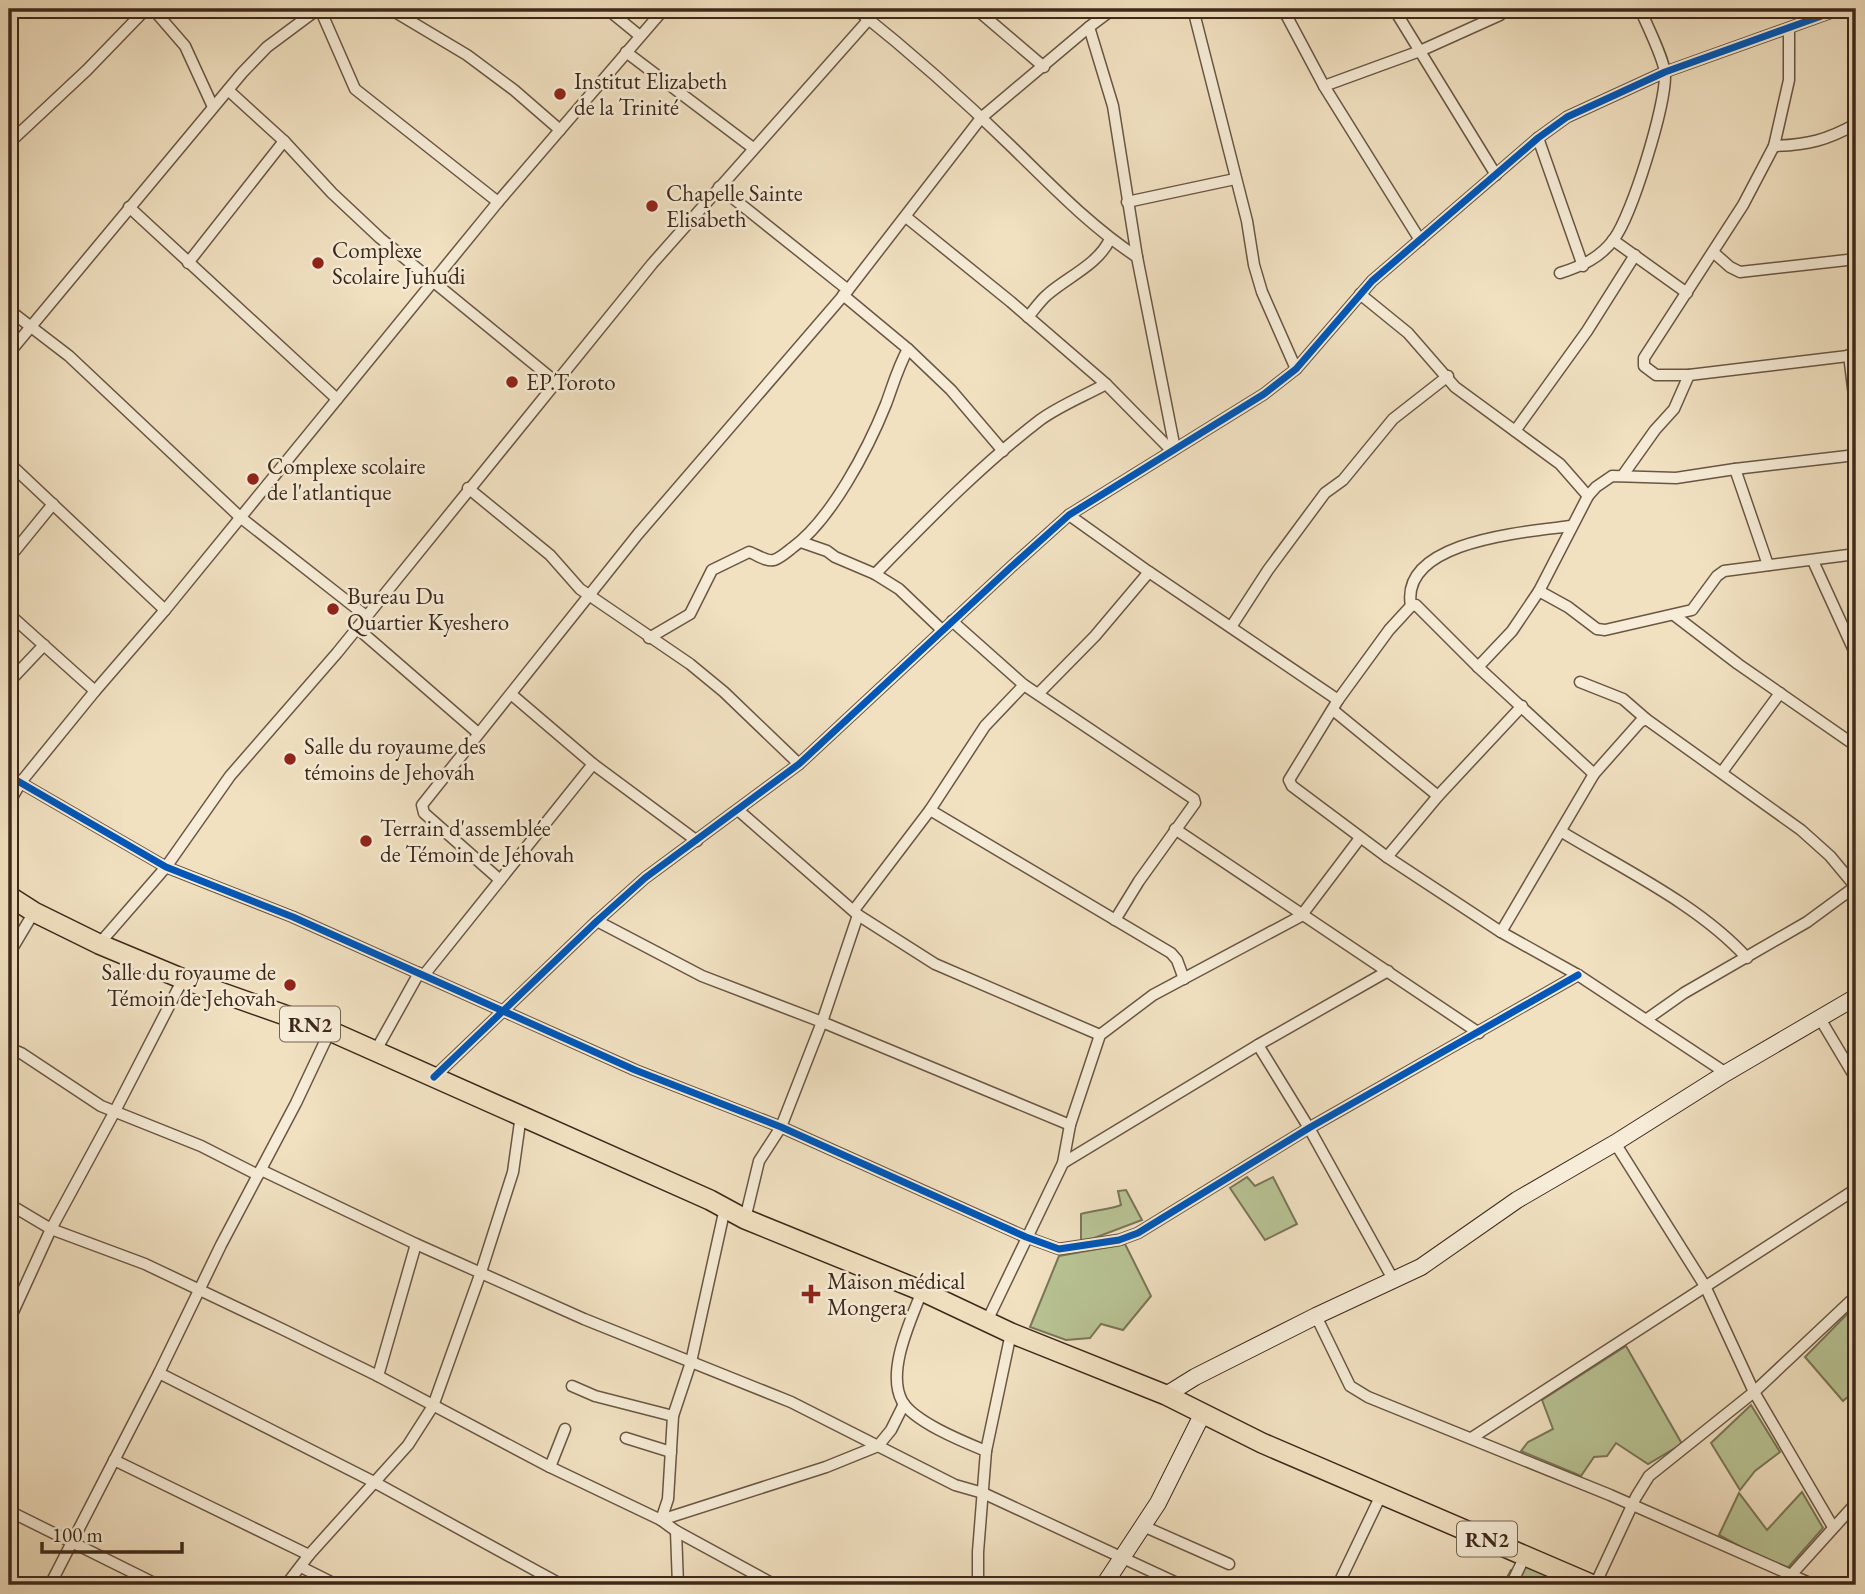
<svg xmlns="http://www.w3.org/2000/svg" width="1865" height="1594" font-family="'EB Garamond',serif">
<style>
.green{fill:#b8c394;stroke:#7a7658;stroke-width:2}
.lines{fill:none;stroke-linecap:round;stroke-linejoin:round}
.street-casing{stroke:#6a5644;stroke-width:13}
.secondary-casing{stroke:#3d281b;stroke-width:18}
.highway-casing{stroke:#3d281b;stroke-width:22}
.street{stroke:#f6ecd7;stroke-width:10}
.secondary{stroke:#f6ecd7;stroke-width:16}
.highway{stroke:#f1e1c1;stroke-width:19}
.cycleway-casing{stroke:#f6ecd7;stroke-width:11}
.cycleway{stroke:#0057b8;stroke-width:7}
.poi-dot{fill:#8f2418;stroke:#f6ecd7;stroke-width:2.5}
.labels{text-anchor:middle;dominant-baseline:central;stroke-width:5;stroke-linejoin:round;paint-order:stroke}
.shield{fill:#f6ecd7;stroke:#746353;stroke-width:2}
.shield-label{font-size:21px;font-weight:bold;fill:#3d281b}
.poi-label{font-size:23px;fill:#3d281b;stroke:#f6ecd7;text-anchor:start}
</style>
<rect width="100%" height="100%" fill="#f1e1c1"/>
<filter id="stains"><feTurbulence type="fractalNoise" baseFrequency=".00286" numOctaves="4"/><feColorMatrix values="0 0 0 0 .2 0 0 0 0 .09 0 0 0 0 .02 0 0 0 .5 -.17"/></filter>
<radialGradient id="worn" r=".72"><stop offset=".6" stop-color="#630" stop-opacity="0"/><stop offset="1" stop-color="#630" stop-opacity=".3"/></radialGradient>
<g class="green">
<path d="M1247 1177 1255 1186 1273 1177 1297 1224 1265 1240 1230 1188Z"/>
<path d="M1126 1190 1142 1220 1081 1243V1214C1095 1210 1108 1210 1121 1205L1118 1191Z"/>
<path d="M1125 1244 1151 1296 1123 1330 1101 1324 1090 1338 1066 1340 1030 1327 1059 1256Z"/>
<path d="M1856 1305V1397L1852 1393 1843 1401 1805 1357Z"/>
<path d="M1626 1346 1682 1444 1648 1464 1616 1443 1607 1456 1594 1457 1581 1476 1521 1451 1528 1442 1553 1429 1542 1400Z"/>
<path d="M1751 1405 1780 1452 1755 1471 1740 1490 1711 1443Z"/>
<path d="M1802 1492 1823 1528 1785 1571 1719 1535 1739 1493 1767 1530Z"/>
<path d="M1528 1567 1574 1585H1503L1511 1570Z"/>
</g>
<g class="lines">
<g class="street-casing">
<g id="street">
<path d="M153 9 185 46 213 107"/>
<path d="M320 9 355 89 498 202"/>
<path d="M390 9 467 55 514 90 560 130"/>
<path d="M607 9 640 36"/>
<path d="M856 9C910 52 963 99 1012 147 1052 186 1090 226 1137 257"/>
<path d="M976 9 1044 67"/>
<path d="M1193 9 1247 221 1254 265 1262 292 1296 369"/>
<path d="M1283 9 1324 86 1420 240"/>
<path d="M1394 9 1496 175"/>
<path d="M1089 27 1113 106 1137 257 1175 449"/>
<path d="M1789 28V80L1774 146 1743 205 1644 358V366L1656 375H1689L1856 355"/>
<path d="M626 52 753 148"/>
<path d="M1324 86 1420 51 1500 15 1503 9"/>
<path d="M228 90 284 141 332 193 380 238 556 382"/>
<path d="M1538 138 1583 266"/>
<path d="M9 143 87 70 146 9"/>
<path d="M1774 146C1808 145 1827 140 1856 124"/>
<path d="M719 187 848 290"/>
<path d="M1127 202 1235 179"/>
<path d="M129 207 337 399"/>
<path d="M906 217 1011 302 1106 384 1172 451"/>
<path d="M1613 240 1687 293"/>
<path d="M1713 252 1730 267 1740 272 1856 259"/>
<path d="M188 263 284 141"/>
<path d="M1560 273C1582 266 1600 258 1614 239 1632 215 1666 105 1665 74 1665 61 1646 23 1640 9"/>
<path d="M1360 294 1408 333 1455 387 1560 464 1588 496 1596 487 1612 476 1676 478 1735 469 1856 455"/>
<path d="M843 295 908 349 951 390 1003 451"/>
<path d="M9 310 69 356 240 517 366 616"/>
<path d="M1028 317C1034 310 1040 301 1047 295 1067 277 1098 265 1110 239"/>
<path d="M9 353 242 73 267 47 318 9"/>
<path d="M1849 355 1856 412"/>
<path d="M1515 431 1587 331 1635 255"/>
<path d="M9 463 165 610"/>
<path d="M1735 469 1768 565"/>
<path d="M1623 475 1655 430 1674 409 1689 375"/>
<path d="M468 488 550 555 580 589 690 664 724 692 799 764"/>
<path d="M1069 515 1149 572 1338 700"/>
<path d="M801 542 827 551 835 557 875 574 899 589 942 630"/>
<path d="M9 558 53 504"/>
<path d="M1813 561 1856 655"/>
<path d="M875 574C927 521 980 466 1040 420 1059 406 1084 396 1106 384"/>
<path d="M1539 591 1568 607 1597 629 1605 630 1692 610 1717 576 1724 571 1856 554"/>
<path d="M1411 606C1399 540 1527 532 1571 526"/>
<path d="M9 614 95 691"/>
<path d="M1674 615 1738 664 1856 746"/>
<path d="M952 621 1024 685 1194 799 1195 803 1139 881 1115 920"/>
<path d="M1231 627 1268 570 1325 493 1343 480 1393 419 1448 376"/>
<path d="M357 628 478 733"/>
<path d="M649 638 690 614 712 570 749 552C756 554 766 562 774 560 780 558 787 552 792 548 831 520 868 449 886 404 893 385 898 367 908 349"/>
<path d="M1478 667 1512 631 1539 591 1588 496"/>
<path d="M9 682 44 645"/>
<path d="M1580 682 1623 699 1646 719"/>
<path d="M511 694 593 764 697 841"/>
<path d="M1038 694 1095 636 1149 572"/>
<path d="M1333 710 1438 796"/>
<path d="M1722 772 1780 693"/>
<path d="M1594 774 1478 667 1416 605 1411 606 1389 630 1338 700 1289 780 1292 786 1387 857 1501 932 1578 975 1726 1073"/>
<path d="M9 776 166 867 293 917 635 1070 781 1127 1026 1237 1059 1249 1119 1240 1138 1233 1309 1128 1578 975"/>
<path d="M9 803 21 782 95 691 165 610 498 202 664 9"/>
<path d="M738 810 858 915 935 964 1100 1035"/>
<path d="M930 810 1171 953 1177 960 1184 979"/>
<path d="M1175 829 1479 1033"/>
<path d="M1562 832C1623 869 1699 905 1747 958"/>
<path d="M1387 857 1438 796 1522 706"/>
<path d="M500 880 424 813 422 805 638 534 848 290 981 118 1089 27 1113 9"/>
<path d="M854 910 930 810 985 726 1024 685"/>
<path d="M597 921 702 976 822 1022 1070 1125"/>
<path d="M1501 932 1594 774 1640 722 1646 719 1801 830 1830 856 1855 886"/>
<path d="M99 944 166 867 230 776 337 653 652 264 878 9"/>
<path d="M9 954 34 912"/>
<path d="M424 975 593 764"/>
<path d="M1819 1017 1856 1079"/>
<path d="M1647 1019 1684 993 1807 922 1856 886"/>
<path d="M1258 1045 1309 1128 1394 1281"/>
<path d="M9 1048 21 1053 101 1106 201 1146 258 1175"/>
<path d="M375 1052 419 973"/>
<path d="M434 1077 597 921 645 878 799 764 1011 567 1069 515 1264 394 1296 369 1372 281 1538 138 1567 117 1665 72 1841 9"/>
<path d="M1615 1143 1705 1286 1754 1392 1833 1527"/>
<path d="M1063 1163 1258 1045 1388 971"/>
<path d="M261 1170 416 1244 584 1319 791 1402 955 1485 983 1493 1181 1585"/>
<path d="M9 1204 51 1229 145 1264 284 1330 378 1376 550 1467 661 1520 676 1531 775 1585"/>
<path d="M745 1219 759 1161 781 1127 822 1022 858 915"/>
<path d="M922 1291C911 1320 886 1371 902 1401 914 1422 964 1442 986 1451L978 1552V1585"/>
<path d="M1316 1316 1350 1386 1368 1397 1610 1495 1814 1585"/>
<path d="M9 1321 51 1229 115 1111 183 979"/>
<path d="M987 1321 1063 1163 1070 1125 1100 1035 1153 995 1301 916 1360 838"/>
<path d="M159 1373 374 1482 562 1585"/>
<path d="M378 1376 416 1244"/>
<path d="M572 1386 595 1396 673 1416"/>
<path d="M1473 1437 1856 1189"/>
<path d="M626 1438 671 1452"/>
<path d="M986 1451 1011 1333"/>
<path d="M114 1460 309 1555"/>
<path d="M550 1467 565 1429"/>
<path d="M9 1511 158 1585"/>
<path d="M661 1520 668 1499 673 1416 691 1362 725 1208"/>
<path d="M661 1520 826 1467 878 1446 891 1430 904 1404"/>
<path d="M1143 1526 1229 1564"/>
<path d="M676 1531 678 1585"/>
<path d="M301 1567 337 1585"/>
<path d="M50 1585 159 1373 221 1245 296 1103 330 1031"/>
<path d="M286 1585 309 1555 408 1445 433 1406 481 1272 513 1172 521 1115"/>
<path d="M1338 1585 1382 1493"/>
<path d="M1511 1585 1525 1556"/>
<path d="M1595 1585 1636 1497 1649 1476 1754 1392 1856 1296"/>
<path d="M1782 1585 1856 1503"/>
</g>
</g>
<g class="secondary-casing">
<g id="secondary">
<path d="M1166 1395 1195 1377 1316 1316 1421 1267 1517 1200 1615 1143 1726 1073 1856 997"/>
<path d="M1104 1585 1158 1503 1202 1415"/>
</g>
</g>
<g class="highway-casing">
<path id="highway" d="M9 896 34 912 99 944 183 979 330 1031 710 1200 745 1219 922 1291 1011 1333 1166 1395 1262 1443 1593 1585"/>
</g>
<use href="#street" class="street"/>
<use href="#secondary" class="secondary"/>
<use href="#highway" class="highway"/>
<g class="cycleway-casing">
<g id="cycleway">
<path d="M9 776 166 867 293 917 635 1070 781 1127 1026 1237 1059 1249 1119 1240 1138 1233 1309 1128 1578 975"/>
<path d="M434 1077 597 921 645 878 799 764 1011 567 1069 515 1264 394 1296 369 1372 281 1538 138 1567 117 1665 72 1841 9"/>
</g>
</g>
<use href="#cycleway" class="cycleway"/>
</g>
<g class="poi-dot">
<circle cx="560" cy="94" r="7"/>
<circle cx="652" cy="206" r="7"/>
<circle cx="318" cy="263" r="7"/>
<circle cx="512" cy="382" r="7"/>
<circle cx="253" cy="479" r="7"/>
<circle cx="333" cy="609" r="7"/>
<circle cx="290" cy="759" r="7"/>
<circle cx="366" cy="841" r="7"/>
<circle cx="290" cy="985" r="7"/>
<path d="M807.5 1283.5h7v7h7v7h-7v7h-7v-7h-7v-7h7z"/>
</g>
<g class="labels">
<g class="shield">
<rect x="280" y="1006.5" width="60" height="35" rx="5"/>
<rect x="1457" y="1521.5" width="60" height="35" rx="5"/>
</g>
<g class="shield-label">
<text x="310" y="1024">RN2</text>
<text x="1487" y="1539">RN2</text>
</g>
<g class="poi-label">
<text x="574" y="81">Institut Elizabeth<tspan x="574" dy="26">de la Trinité</tspan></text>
<text x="666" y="193">Chapelle Sainte<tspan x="666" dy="26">Elisabeth</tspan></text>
<text x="332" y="250">Complexe<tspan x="332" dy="26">Scolaire Juhudi</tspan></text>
<text x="526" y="382">EP.Toroto</text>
<text x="267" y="466">Complexe scolaire<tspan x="267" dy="26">de l'atlantique</tspan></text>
<text x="347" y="596">Bureau Du<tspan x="347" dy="26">Quartier Kyeshero</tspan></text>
<text x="304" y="746">Salle du royaume des<tspan x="304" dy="26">témoins de Jehovah</tspan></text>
<text x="380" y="828">Terrain d'assemblée<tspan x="380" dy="26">de Témoin de Jehovah</tspan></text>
<text x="276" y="972" text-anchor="end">Salle du royaume de<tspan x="276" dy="26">Témoin de Jehovah</tspan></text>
<text x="827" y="1281">Maison médical<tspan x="827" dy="26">Mongera</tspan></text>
</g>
</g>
<rect width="1865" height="1594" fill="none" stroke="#f1e1c1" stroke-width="35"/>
<rect x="10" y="10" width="1844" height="1573" fill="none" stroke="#3d281b" stroke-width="3.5"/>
<rect x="18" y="18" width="1830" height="1559" fill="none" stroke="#3d281b" stroke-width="2"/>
<path d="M42 1542v10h140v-10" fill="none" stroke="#3d281b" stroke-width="3.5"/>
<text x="52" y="1542" font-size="21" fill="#3d281b" stroke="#f6ecd7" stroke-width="5" paint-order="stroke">100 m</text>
<rect width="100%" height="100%" filter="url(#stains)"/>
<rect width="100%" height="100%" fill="url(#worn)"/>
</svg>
